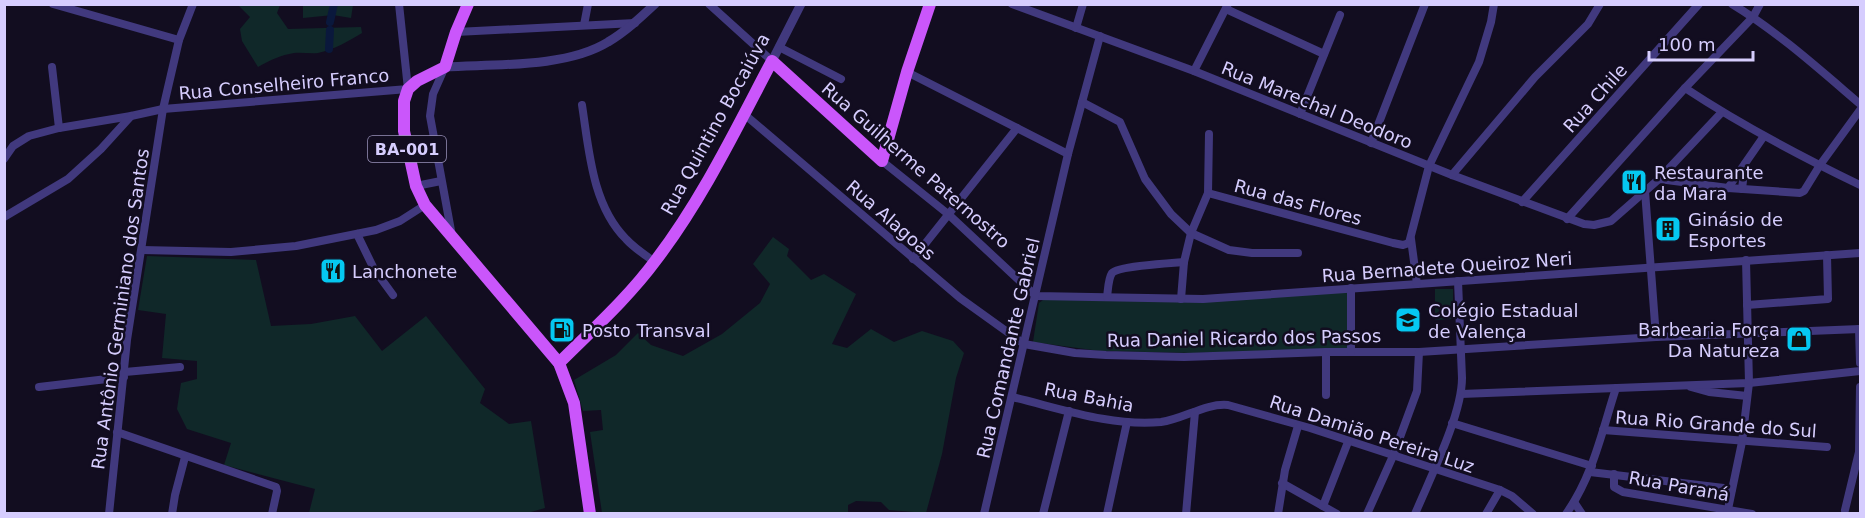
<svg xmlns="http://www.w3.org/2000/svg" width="1865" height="518" font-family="'DejaVu Sans',sans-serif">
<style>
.green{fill:#102829}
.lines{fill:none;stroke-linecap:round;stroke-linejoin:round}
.canal{stroke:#0a183c;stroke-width:8}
.minor{stroke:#41397e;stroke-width:8}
.tertiary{stroke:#41397e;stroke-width:9}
.primary{stroke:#ca56fb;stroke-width:12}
.labels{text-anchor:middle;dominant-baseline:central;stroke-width:5;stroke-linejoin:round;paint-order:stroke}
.shield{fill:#120d20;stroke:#9b93bb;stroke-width:1.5}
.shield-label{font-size:16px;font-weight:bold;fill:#d6cdfe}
.street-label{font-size:18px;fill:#d6cdfe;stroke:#120d20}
.poi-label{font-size:18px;fill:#d6cdfe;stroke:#120d20;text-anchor:start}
</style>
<rect width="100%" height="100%" fill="#120d20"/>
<g class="green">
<path d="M238 5H280L277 13 288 29 361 27 362 33C349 41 333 50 318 53 310 54 302 52 294 53 281 55 270 60 258 67L242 41 240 29 250 17Z"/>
<path d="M303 5H302H353L351 18 333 15 303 18Z"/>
<path d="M773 237 789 249 787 256 811 280 824 274 856 294 832 344 847 348 871 329 894 342 922 331 953 341 964 353 956 378 942 454 926 513 889 510 881 502 856 501 848 505V513H602L590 432 603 430 601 410 583 411 574 380 616 355 638 333 651 345 683 356 722 334 760 303 770 284 753 264Z"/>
<path d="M147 256 256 260 271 326 311 324 355 316 382 351 426 316 485 389 480 403 509 424 531 421 545 508 524 514 309 513 315 489 224 465 231 443 187 429 177 409 181 383 197 379V361L162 358 166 314 138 310Z"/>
<path d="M1435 289H1453V319L1435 320Z"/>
<path d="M1347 291 1348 348 1193 353 1100 351 1033 342 1039 303 1043 300Z"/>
</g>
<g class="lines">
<g class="canal">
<path d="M330 22 334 4"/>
<path d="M329 49 330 30"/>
</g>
<g class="minor">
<path d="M53 4 179 40"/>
<path d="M709 4 772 61"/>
<path d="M1012 4 1194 71 1452 175 1584 224 1594 225 1611 221 1659 179 1722 112"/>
<path d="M1732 4C1778 32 1819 69 1860 104"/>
<path d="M1226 9 1324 54"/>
<path d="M584 25 588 4"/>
<path d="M1076 28 1083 4"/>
<path d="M456 32 635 23"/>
<path d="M779 47 841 79"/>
<path d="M52 67 59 128"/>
<path d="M445 67 433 94 430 116 452 236"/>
<path d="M1194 71 1228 4"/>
<path d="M907 72 1068 154"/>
<path d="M1685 88C1741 125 1800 156 1860 185"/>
<path d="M1082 102 1120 122 1145 179 1171 214 1191 233 1229 250 1252 253H1298"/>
<path d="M582 105C589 150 592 205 626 239 634 248 645 255 655 262"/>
<path d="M744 114 960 298 1024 344 1075 353 1106 355 1184 357 1326 352H1419L1656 337 1860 329"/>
<path d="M1300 114 1340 15"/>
<path d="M1371 143 1425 4"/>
<path d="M4 159 13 146 29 136 59 128 131 116 163 109 408 89 399 4"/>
<path d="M882 161 948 214 1036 296 1203 299 1860 253"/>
<path d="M1452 175 1535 77 1588 24 1600 4"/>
<path d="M1659 179 1728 188 1800 193 1804 191 1820 165 1860 110"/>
<path d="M416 186 441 181"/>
<path d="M1728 188 1764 136"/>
<path d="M1742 189 1745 164"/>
<path d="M1645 191 1656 337"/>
<path d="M1208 193 1209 134"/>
<path d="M1522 202 1699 4"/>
<path d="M4 217 68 179 101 149 131 116"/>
<path d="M1567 219 1685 88 1753 17 1760 4"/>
<path d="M357 234 374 269 393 295"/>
<path d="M1411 239 1417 284"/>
<path d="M142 250 231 252 296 246 376 230 400 221 425 205"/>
<path d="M913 259 1017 128"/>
<path d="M1351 288V352"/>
<path d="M1107 297C1108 291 1108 279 1112 273 1118 266 1172 263 1184 262"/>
<path d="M1181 299 1184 262 1191 233 1208 193 1393 243 1403 245 1409 243 1429 166 1479 62 1491 22 1494 4"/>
<path d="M1747 305 1828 299 1827 255"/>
<path d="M1859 329 1860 363"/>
<path d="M125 372 180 367"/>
<path d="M39 387 124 377"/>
<path d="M1691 387 1709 392 1747 396"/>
<path d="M1461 394 1749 383 1860 371"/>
<path d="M1326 395V352"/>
<path d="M1012 397C1059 408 1112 427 1161 422 1184 419 1205 403 1228 405L1310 428 1500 490 1512 496 1533 514"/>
<path d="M1452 423 1592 466"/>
<path d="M1603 430 1827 447"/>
<path d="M117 432 276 487 277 491 272 514"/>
<path d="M1590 472 1732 489"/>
<path d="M1614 474V487L1623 492 1752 514"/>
<path d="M1282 483 1337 514"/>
<path d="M1574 502 1582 514"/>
<path d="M1323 506 1348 442"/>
<path d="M1845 510 1859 452 1860 387"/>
<path d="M109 514 127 340 163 109 179 40 193 4"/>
<path d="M172 514 175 495 185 457"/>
<path d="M984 514 1068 154 1100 36"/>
<path d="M1043 514 1069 411"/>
<path d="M1107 514 1127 422"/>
<path d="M1186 514 1195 412"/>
<path d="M1278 514 1285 470 1298 426"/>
<path d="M1367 514 1393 456 1417 391 1419 352"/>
<path d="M1415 514C1430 478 1462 415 1462 378L1458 281"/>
<path d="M1486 514 1500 490"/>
<path d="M1566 514C1593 476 1602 431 1616 388"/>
<path d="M1727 514 1742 442 1749 383 1746 260"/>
</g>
<g class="tertiary">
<path d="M772 61 801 4"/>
<path d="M445 67C494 64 566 68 608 42 625 32 640 18 655 4"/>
</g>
<g class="primary">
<path d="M468 4 456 32 445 67 417 81 408 89 404 101V131L416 186 425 205 559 363 574 403 590 514"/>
<path d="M559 363C592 330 628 298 656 260 703 198 736 129 772 61L882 161 907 72 930 4"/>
</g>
</g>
<defs>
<g id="restaurant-square" transform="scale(1.35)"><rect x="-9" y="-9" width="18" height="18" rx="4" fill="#05c8f1" stroke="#120d20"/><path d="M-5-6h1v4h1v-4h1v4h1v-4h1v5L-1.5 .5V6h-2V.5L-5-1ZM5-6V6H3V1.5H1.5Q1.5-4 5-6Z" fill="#111"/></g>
<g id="building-square" transform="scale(1.35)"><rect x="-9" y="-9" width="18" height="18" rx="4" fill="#05c8f1" stroke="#120d20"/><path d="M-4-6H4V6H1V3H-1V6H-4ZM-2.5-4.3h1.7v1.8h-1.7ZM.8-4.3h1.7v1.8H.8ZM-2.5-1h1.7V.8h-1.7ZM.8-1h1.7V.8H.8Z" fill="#111"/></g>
<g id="school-square" transform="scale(1.35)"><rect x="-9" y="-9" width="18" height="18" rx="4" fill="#05c8f1" stroke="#120d20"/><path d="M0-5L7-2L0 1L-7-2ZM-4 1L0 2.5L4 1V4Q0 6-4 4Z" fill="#111"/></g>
<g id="fuel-square" transform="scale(1.35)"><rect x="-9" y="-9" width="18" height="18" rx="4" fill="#05c8f1" stroke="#120d20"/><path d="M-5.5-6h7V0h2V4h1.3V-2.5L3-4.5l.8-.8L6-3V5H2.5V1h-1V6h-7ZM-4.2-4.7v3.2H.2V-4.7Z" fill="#111"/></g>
<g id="shop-square" transform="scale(1.35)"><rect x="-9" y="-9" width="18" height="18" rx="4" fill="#05c8f1" stroke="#120d20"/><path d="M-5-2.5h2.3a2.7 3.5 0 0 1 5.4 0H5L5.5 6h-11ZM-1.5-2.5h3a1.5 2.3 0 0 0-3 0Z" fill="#111"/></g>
</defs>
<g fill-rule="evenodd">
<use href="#restaurant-square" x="1634" y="182"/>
<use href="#building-square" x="1668" y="229"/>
<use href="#restaurant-square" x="333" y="271"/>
<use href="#school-square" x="1408" y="320"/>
<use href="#fuel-square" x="562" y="330"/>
<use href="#shop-square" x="1799" y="339"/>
</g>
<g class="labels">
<rect class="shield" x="368" y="136" width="78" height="26" rx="4.5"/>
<g class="shield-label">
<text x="407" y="149">BA-001</text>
</g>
<g class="street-label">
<text transform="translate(284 84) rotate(-5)">Rua Conselheiro Franco</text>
<text transform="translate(1595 98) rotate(-48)">Rua Chile</text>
<text transform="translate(1317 105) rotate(22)">Rua Marechal Deodoro</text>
<text transform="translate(715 124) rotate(-61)">Rua Quintino Bocaiúva</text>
<text transform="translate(916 165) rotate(41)">Rua Guilherme Paternostro</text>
<text transform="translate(1298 202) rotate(15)">Rua das Flores</text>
<text transform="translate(891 220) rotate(41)">Rua Alagoas</text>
<text transform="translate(1447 267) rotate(-4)">Rua Bernadete Queiroz Neri</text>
<text transform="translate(120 309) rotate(-82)">Rua Antônio Germiniano dos Santos</text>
<text transform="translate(1244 338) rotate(-1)">Rua Daniel Ricardo dos Passos</text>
<text transform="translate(1008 348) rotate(-77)">Rua Comandante Gabriel</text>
<text transform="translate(1089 397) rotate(11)">Rua Bahia</text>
<text transform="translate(1716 424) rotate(4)">Rua Rio Grande do Sul</text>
<text transform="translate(1372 434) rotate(18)">Rua Damião Pereira Luz</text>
<text transform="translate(1679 486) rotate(10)">Rua Paraná</text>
</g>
<g class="poi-label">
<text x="1654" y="172">Restaurante<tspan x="1654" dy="21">da Mara</tspan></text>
<text x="1688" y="219">Ginásio de<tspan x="1688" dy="21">Esportes</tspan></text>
<text x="352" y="271">Lanchonete</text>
<text x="1428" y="310">Colégio Estadual<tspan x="1428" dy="21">de Valença</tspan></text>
<text x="1780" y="329" text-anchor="end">Barbearia Força<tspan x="1780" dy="21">Da Natureza</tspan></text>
<text x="582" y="330">Posto Transval</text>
</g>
</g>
<rect width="1865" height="518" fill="none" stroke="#d6cdfe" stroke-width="12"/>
<path d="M1649 51v9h104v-9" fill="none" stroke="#d6cdfe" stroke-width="3"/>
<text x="1658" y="51" font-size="18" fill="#d6cdfe" stroke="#120d20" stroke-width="4.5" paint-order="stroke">100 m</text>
</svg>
